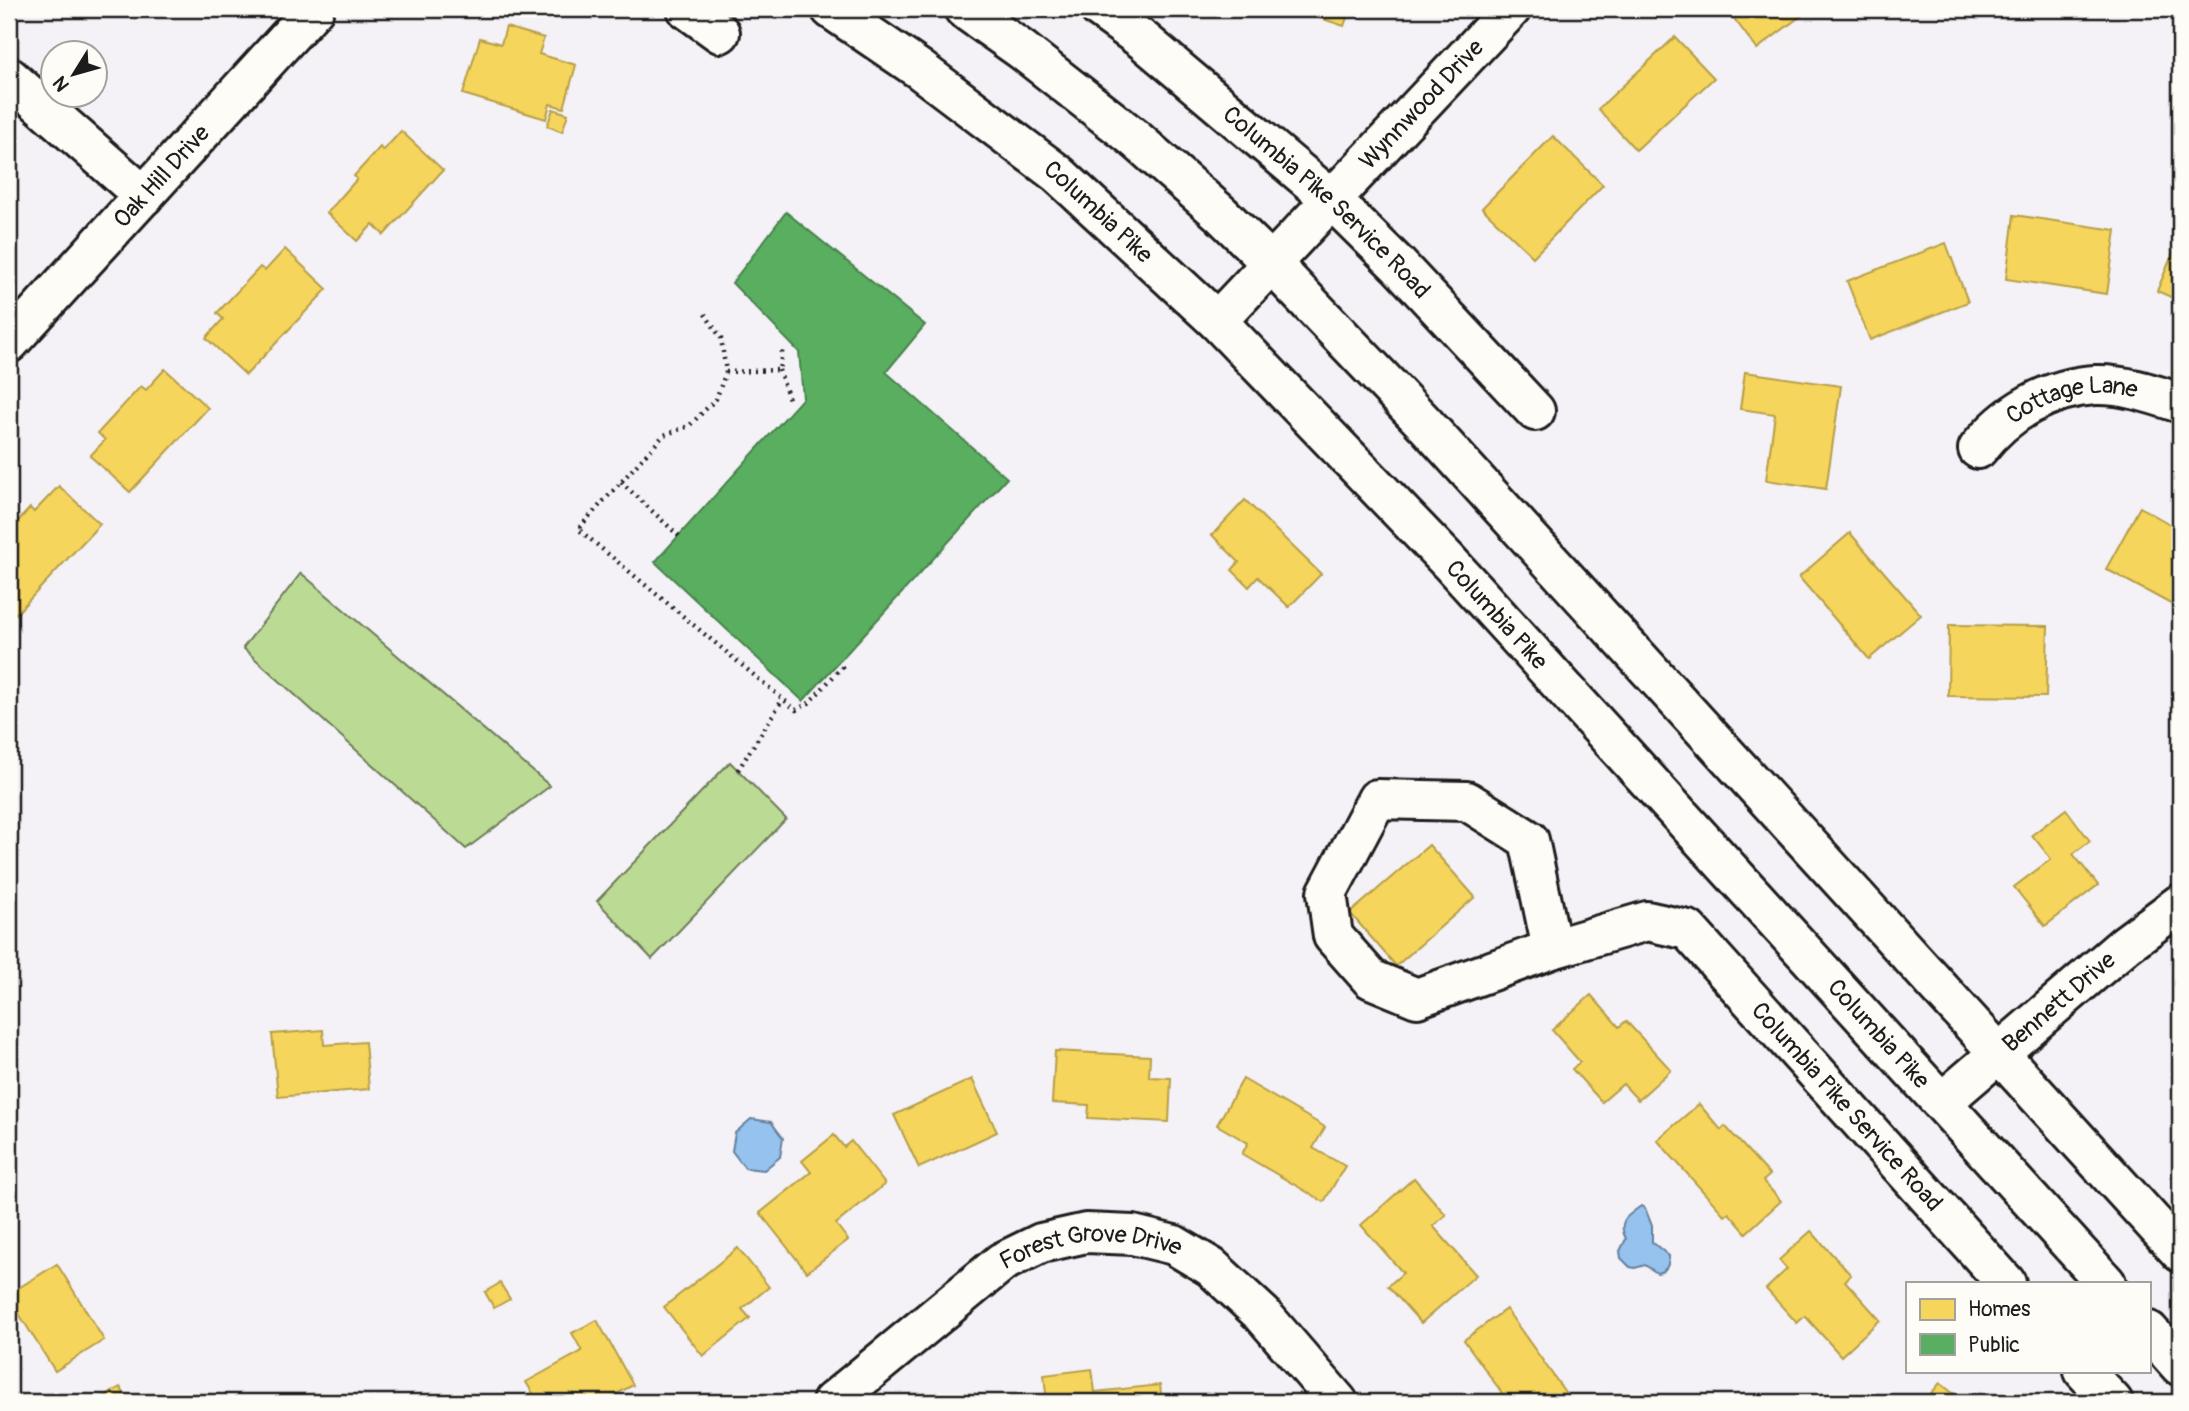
<svg xmlns="http://www.w3.org/2000/svg" width="2189" height="1411" font-family="Pangolin,sans-serif">
<style>
.green{fill:#bbdb94;stroke:#6c7c58;stroke-width:2}
.water{fill:#95c2ef;stroke:#65809b;stroke-width:2}
.homes{fill:#f6d55c;stroke:#b59e49;stroke-width:2}
.public{fill:#5aae61;stroke:#47824c;stroke-width:2}
.lines{fill:none;stroke-linecap:round;stroke-linejoin:round}
.minor-casing{stroke:#1c1c1c;stroke-width:44}
.major-casing{stroke:#1c1c1c;stroke-width:44}
.path{stroke:#1c1c1c;stroke-width:4.5;stroke-dasharray:2 5;stroke-linecap:butt}
.minor{stroke:#fdfcf7;stroke-width:38}
.major{stroke:#fdfcf7;stroke-width:38}
.labels{text-anchor:middle;dominant-baseline:central;stroke-width:7;stroke-linejoin:round;paint-order:stroke}
.street-label{font-size:24px;fill:#1c1c1c;stroke:#fdfcf7}
</style>
<rect width="100%" height="100%" fill="#f4f1f7"/>
<filter id="ink" filterUnits="userSpaceOnUse"><feTurbulence type="fractalNoise" baseFrequency=".0143" numOctaves="2"/><feDisplacementMap in="SourceGraphic" scale="14" xChannelSelector="R" yChannelSelector="G"/><feConvolveMatrix kernelMatrix="1 2 1 2 8 2 1 2 1" color-interpolation-filters="sRGB"/></filter>
<g filter="url(#ink)">
<g class="green">
<path d="M301 573 550 786 466 849 243 648Z"/>
<path d="M730 762 786 819 652 959 597 901Z"/>
</g>
<g class="water">
<path d="M751 1119 771 1122 783 1138 780 1157 764 1170 745 1168 732 1151 735 1133Z"/>
<path d="M1641 1206 1645 1208 1652 1226V1242L1669 1256C1669 1265 1667 1271 1657 1273L1645 1265 1635 1268 1630 1267 1621 1258 1620 1251 1626 1239C1617 1221 1627 1216 1641 1206Z"/>
</g>
<g class="homes">
<path d="M1293 9H1350L1344 26Z"/>
<path d="M1727 9H1810L1757 49Z"/>
<path d="M506 27 544 38 539 54 576 65 564 108 550 104 546 119 463 94 480 38 501 44Z"/>
<path d="M1675 37 1714 78 1636 150 1598 109Z"/>
<path d="M553 109 568 114 562 132 547 126Z"/>
<path d="M401 131 443 170 384 235 373 224 357 241 327 213 357 179 354 176 380 147 383 151Z"/>
<path d="M1553 136 1603 185 1533 257 1482 208Z"/>
<path d="M2014 215 2116 230 2107 294 2006 279Z"/>
<path d="M2180 236V301L2157 291Z"/>
<path d="M1946 243 1968 302 1870 340 1847 281Z"/>
<path d="M285 249 327 289 246 375 206 338 223 319 217 313 260 267 265 271Z"/>
<path d="M165 369 208 408 130 492 90 456 105 440 98 433 141 386 146 390Z"/>
<path d="M1745 372 1841 386 1826 489 1766 480 1775 414 1740 409Z"/>
<path d="M59 486 100 524 16 614 9 606V531L30 508 34 512Z"/>
<path d="M1245 500 1321 574 1289 607 1258 577 1249 587 1232 570 1239 562 1212 535Z"/>
<path d="M2140 507 2180 530V609L2106 569Z"/>
<path d="M1850 533 1921 615 1869 659 1799 577Z"/>
<path d="M1949 625 2048 626 2046 697 1948 696Z"/>
<path d="M2066 809 2090 841 2073 854 2098 885 2045 926 2014 887 2051 859 2032 835Z"/>
<path d="M1429 845 1475 897 1396 966 1350 913Z"/>
<path d="M1591 995 1619 1027 1626 1021 1671 1070 1638 1100 1623 1084 1602 1102 1572 1069 1580 1062 1552 1030Z"/>
<path d="M323 1030 324 1045 365 1042 369 1089 278 1097 272 1034Z"/>
<path d="M1055 1051 1150 1056 1149 1077 1171 1078 1169 1122 1088 1118 1089 1105 1052 1103Z"/>
<path d="M972 1079 997 1132 919 1168 894 1115Z"/>
<path d="M1243 1079 1325 1127 1313 1148 1345 1166 1324 1202 1242 1154 1248 1143 1217 1125Z"/>
<path d="M1699 1104 1721 1130 1725 1126 1770 1175 1763 1181 1781 1201 1746 1233 1729 1213 1725 1216 1657 1140Z"/>
<path d="M834 1135 844 1147 851 1141 885 1184 836 1224 848 1240 807 1272 760 1213 811 1172 802 1161Z"/>
<path d="M1414 1178 1446 1215 1433 1226 1476 1275 1421 1323 1388 1286 1403 1273 1361 1225Z"/>
<path d="M1811 1231 1851 1275 1845 1281 1880 1320 1841 1356 1805 1316 1797 1323 1766 1289 1787 1269 1779 1260Z"/>
<path d="M738 1248 769 1287 742 1309 750 1318 703 1356 664 1307Z"/>
<path d="M57 1264 104 1340 55 1371 9 1298V1294Z"/>
<path d="M500 1283 510 1299 494 1308 485 1292Z"/>
<path d="M1506 1309 1572 1402H1489L1502 1393 1464 1340Z"/>
<path d="M597 1320 633 1385 602 1402H538L526 1382 582 1351 572 1333Z"/>
<path d="M1092 1369 1095 1392 1160 1385 1162 1402H1047L1044 1375Z"/>
<path d="M1940 1383 1964 1402H1924Z"/>
<path d="M120 1387 130 1402H94Z"/>
</g>
<path class="public" d="M786 212 925 325 886 372 1007 478 803 701 655 562 803 398 799 352 732 283Z"/>
<g class="lines">
<g class="minor-casing">
<g id="minor">
<path d="M687 9 720 33"/>
<path id="s1" d="M1100 9 1144 41 1331 199 1398 265 1535 411"/>
<path d="M9 77 144 196"/>
<path id="s2" d="M1217 321 1511 9"/>
<path id="s3" d="M9 343 314 9"/>
<path id="s4" d="M1978 449C2006 413 2048 388 2095 385 2124 384 2153 394 2180 403"/>
<path id="s5" d="M1552 949 1529 840 1467 801 1377 799 1327 893 1333 936 1371 979 1417 998 1552 949 1647 921 1688 930 2006 1283"/>
<path id="s6" d="M1942 1102 2126 944 2180 904"/>
<path d="M2084 1371 2113 1402"/>
<path id="s7" d="M832 1402 1002 1262 1041 1243 1086 1233 1133 1235 1174 1245 1211 1267 1263 1315 1338 1402"/>
</g>
</g>
<g class="major-casing">
<g id="major">
<path id="s8" d="M831 9 919 69 1058 174 1217 321 1450 563 2106 1283"/>
<path d="M964 9 1022 50 1133 137 1221 214 1271 263 1426 425 2180 1252"/>
<path d="M2149 1331 2180 1366"/>
</g>
</g>
<g class="path">
<path d="M705 314 721 338 726 372 716 399 689 426 664 435 578 529 796 710 809 703 842 667 839 662"/>
<path d="M779 370 789 399"/>
<path d="M726 372 779 370 783 347"/>
<path d="M621 482 679 536"/>
<path d="M738 770 783 699"/>
</g>
<use href="#minor" class="minor"/>
<use href="#major" class="major"/>
</g>
</g>
<g class="labels">
<g class="street-label">
<text stroke="none"><textPath href="#s2" startOffset="298">Wynnwood Drive</textPath></text>
<text stroke="none"><textPath href="#s3" startOffset="226">Oak Hill Drive</textPath></text>
<text stroke="none"><textPath href="#s1" startOffset="298">Columbia Pike Service Road</textPath></text>
<text stroke="none"><textPath href="#s8" startOffset="336">Columbia Pike</textPath></text>
<text stroke="none"><textPath href="#s4" startOffset="112">Cottage Lane</textPath></text>
<text stroke="none"><textPath href="#s8" startOffset="903">Columbia Pike</textPath></text>
<text stroke="none"><textPath href="#s6" startOffset="154">Bennett Drive</textPath></text>
<text stroke="none"><textPath href="#s8" startOffset="1470">Columbia Pike</textPath></text>
<text stroke="none"><textPath href="#s5" startOffset="1054">Columbia Pike Service Road</textPath></text>
<text stroke="none"><textPath href="#s7" startOffset="313">Forest Grove Drive</textPath></text>
</g>
</g>
<rect width="2189" height="1411" fill="none" stroke="#fdfcf7" stroke-width="35"/>
<rect x="18" y="18" width="2154" height="1376" fill="none" stroke="#1c1c1c" stroke-width="2.5" filter="url(#ink)"/>
<rect x="1906" y="1282" width="245" height="91" fill="#fdfcf7" stroke="#a3a29f" stroke-width="2"/>
<rect x="1920" y="1299" width="35" height="21" fill="#f6d55c" stroke="#a3a29f" stroke-width="2"/>
<text x="1968" y="1316" font-size="21" fill="#1c1c1c">Homes</text>
<rect x="1920" y="1334" width="35" height="21" fill="#5aae61" stroke="#a3a29f" stroke-width="2"/>
<text x="1968" y="1352" font-size="21" fill="#1c1c1c">Public</text>
<g transform="translate(74 74) rotate(233)"><circle r="33" fill="#fdfcf7" stroke="#a3a29f" stroke-width="2"/>
<path d="M0-5L12 26L0 18L-12 26Z" fill="#1c1c1c"/>
<text y="-10" font-size="19" font-weight="bold" text-anchor="middle" fill="#1c1c1c">N</text>
</g>
</svg>
